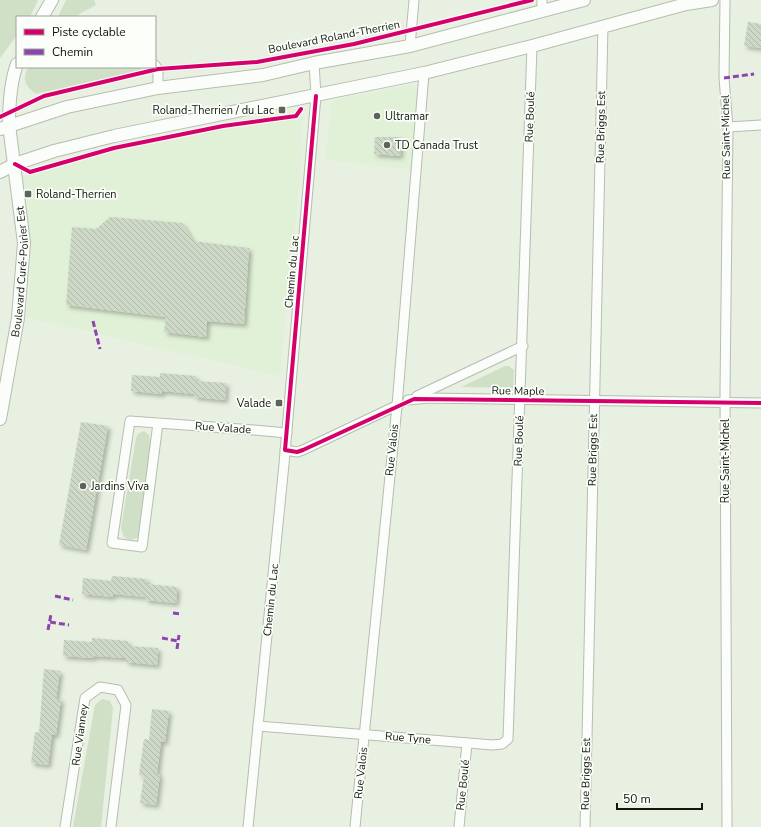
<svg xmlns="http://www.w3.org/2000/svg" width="761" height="827" font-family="'Nunito Sans',sans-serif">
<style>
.built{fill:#e1f1d7}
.grass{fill:#d0e0c6}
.building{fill:url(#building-back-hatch);filter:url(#shadow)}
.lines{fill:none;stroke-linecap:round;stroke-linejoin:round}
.street-casing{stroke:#b6bdb1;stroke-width:11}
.secondary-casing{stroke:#b6bdb1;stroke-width:14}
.street{stroke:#fbfdfa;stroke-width:9}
.secondary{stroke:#fbfdfa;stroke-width:12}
.quiet{stroke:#8e44ad;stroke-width:3;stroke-dasharray:6 3;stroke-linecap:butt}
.cycleway-casing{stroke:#fbfef9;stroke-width:6}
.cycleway{stroke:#d6006c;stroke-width:4}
.poi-dot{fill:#5c6358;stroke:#fbfef9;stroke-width:1.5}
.labels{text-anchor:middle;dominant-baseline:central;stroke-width:3.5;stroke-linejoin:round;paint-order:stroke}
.street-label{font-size:11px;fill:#11170e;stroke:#fbfef9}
.poi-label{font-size:11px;fill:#11170e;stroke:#fbfef9;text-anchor:start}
</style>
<defs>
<pattern id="building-back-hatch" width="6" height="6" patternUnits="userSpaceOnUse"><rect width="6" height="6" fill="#ced8c6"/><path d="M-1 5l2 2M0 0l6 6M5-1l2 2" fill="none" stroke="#b0b9a9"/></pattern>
<filter id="shadow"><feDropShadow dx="3" dy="3" stdDeviation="2" flood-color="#0004"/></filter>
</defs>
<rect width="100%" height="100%" fill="#e7f0e1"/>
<g class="built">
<path d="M410 85 416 88 418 97 411 169 325 160 331 106 335 100Z"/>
<path d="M295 110 301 115 303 119 300 148H303L280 376 26 317 30 284V245L27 200H31L29 188H25L23 177 34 173 33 169 101 148 103 151 120 146V143Z"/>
</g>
<g class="grass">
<path d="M0 0H38L30 17H17V35L0 58Z"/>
<path d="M66 0H94L96 5 79 14 77 17H58Z"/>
<path d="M29 67H141V70L36 94C25 86 21 79 29 67Z"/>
<path d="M505 366H509L514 370 513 388 461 387Z"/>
<path d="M144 431 149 435 150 442 141 532 137 538 130 540 124 537 121 528 136 438 138 434Z"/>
<path d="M102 699 110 701 113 708 101 827H73L95 705Z"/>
</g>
<g class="building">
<path d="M748 22 761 24V48L744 46Z"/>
<path d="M375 137H401L400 156 374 154Z"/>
<path d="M110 217 182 223 193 241 249 248 244 324 207 321 206 337 164 332 166 317 66 305 72 227 96 229Z"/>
<path d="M160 373 196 376V381L226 383 225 400 194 397 195 394 162 391V394L131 391 132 375 160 377Z"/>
<path d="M81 422 108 426 86 550 59 545Z"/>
<path d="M112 576 147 579V584L177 587 176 603 145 600 146 597 113 594V597L82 594 83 578 111 581Z"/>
<path d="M92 638 128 641V646L158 648 157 665 126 662V658L94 656 93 658 63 656 64 640 92 642Z"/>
<path d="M44 669 60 671 56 699H61L56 735 52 734 48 765 31 763 35 732 39 733Z"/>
<path d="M152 709 169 711 165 742 161 741 157 774H160L156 805 140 803 144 775H139L144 739 149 740Z"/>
</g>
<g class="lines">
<g class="street-casing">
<g id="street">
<path d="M542 0V11"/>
<path d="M725 0 724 78 728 127 725 392 727 827"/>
<path d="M410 46 414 0"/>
<path d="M155 65 158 69V88"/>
<path d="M728 127 761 125"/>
<path d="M417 396 523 346"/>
<path d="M408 400 429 398 761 403"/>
<path d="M158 423 142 547 112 543 130 421 254 430 287 433"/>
<path d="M285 450 297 452 303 450 400 404"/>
<path d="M258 726 493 745 502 744 508 739 532 46"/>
<path d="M65 827 85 698 100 687 118 690 126 705 111 827"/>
<path d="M248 827 284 464 316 96 314 63"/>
<path d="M355 827 397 406 424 73"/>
<path d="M459 827 467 743"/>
<path d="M585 827 603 26"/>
</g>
</g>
<g class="secondary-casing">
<g id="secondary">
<path d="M42 17 52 0"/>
<path d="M0 129 67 107 158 88 263 75 314 63 410 46 584 0"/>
<path d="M0 172 15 164 54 151 114 136 424 73 532 46 686 4 712 0"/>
<path id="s1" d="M0 419 18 318 24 243 9 125C9 104 10 83 17 64"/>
</g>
</g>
<use href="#street" class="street"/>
<use href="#secondary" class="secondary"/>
<g class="quiet">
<path d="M724 78 754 74"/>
<path d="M93 321 100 349"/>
<path d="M55 596 73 600"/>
<path d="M173 613 182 614"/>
<path d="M50 622 69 625"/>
<path d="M48 630 51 614"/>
<path d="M162 638 178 641"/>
<path d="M177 649 179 635"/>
</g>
<g class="cycleway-casing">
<g id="cycleway">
<path d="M316 96 285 450 297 452 303 450 414 399 761 403"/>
<path d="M0 117 44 96 158 69 257 62 354 44 532 0"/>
<path d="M15 164 30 172 114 148 223 126 296 116 301 109"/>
</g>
</g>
<use href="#cycleway" class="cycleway"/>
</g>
<g class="poi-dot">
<rect x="278" y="106" width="8" height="8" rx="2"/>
<circle cx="377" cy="116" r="4"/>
<circle cx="387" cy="145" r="4"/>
<rect x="24" y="190" width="8" height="8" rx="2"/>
<rect x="275" y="399" width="8" height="8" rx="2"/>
<circle cx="83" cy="486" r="4"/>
</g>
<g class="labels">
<g class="street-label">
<text transform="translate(334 37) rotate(-11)">Boulevard Roland-Therrien</text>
<text transform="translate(530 117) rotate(-88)">Rue Boulé</text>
<text transform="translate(601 127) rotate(-89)">Rue Briggs Est</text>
<text transform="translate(726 137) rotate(-91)">Rue Saint-Michel</text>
<text stroke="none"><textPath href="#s1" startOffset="149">Boulevard Curé-Poirier Est</textPath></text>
<text transform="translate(292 272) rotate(-85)">Chemin du Lac</text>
<text transform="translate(518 391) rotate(1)">Rue Maple</text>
<text transform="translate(223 428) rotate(4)">Rue Valade</text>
<text transform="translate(519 441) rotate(-88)">Rue Boulé</text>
<text transform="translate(392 450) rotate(-84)">Rue Valois</text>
<text transform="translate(593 450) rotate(-89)">Rue Briggs Est</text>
<text transform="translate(725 461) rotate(-90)">Rue Saint-Michel</text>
<text transform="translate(271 600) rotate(-84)">Chemin du Lac</text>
<text transform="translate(80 735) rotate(-82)">Rue Vianney</text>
<text transform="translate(408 738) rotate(5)">Rue Tyne</text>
<text transform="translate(361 773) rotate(-84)">Rue Valois</text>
<text transform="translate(586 774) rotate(-89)">Rue Briggs Est</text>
<text transform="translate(463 785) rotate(-84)">Rue Boulé</text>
</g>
<g class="poi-label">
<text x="274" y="110" text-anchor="end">Roland-Therrien / du Lac</text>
<text x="385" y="116">Ultramar</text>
<text x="395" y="145">TD Canada Trust</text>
<text x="36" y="194">Roland-Therrien</text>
<text x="271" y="403" text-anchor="end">Valade</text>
<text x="91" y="486">Jardins Viva</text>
</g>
</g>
<rect x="16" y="16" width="140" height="52" fill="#fbfef9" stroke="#9da29b"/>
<rect x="24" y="29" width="20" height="6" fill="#d6006c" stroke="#9da29b"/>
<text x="52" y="36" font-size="12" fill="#11170e">Piste cyclable</text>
<rect x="24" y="49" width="20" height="6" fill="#8e44ad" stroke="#9da29b"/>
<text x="52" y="56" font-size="12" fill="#11170e">Chemin</text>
<path d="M617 803v6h85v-6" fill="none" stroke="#11170e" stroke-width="2"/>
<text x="623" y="803" font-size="12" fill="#11170e" stroke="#fbfef9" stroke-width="3" paint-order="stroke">50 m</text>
</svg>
